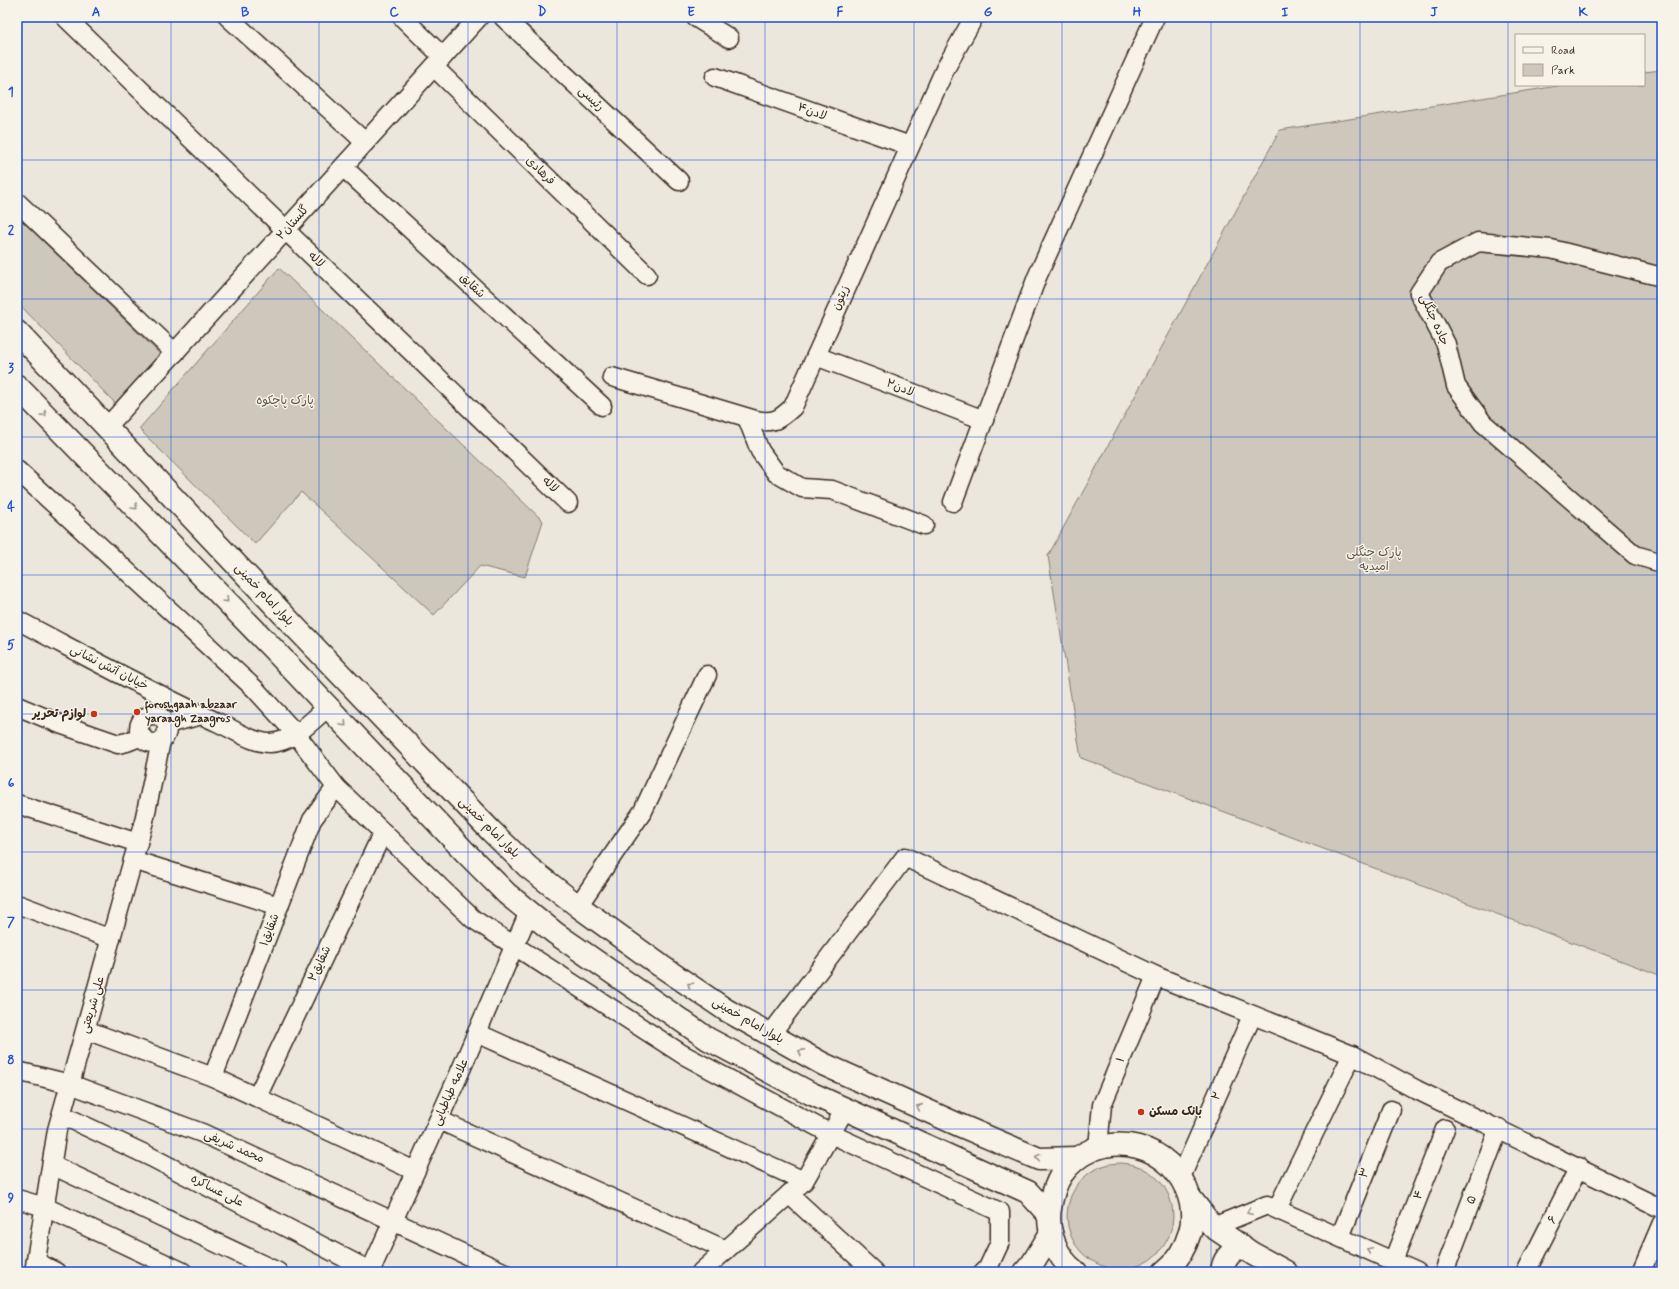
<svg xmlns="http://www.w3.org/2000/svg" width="1679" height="1289" font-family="Mynerve,'Playpen Sans Arabic',sans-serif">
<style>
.green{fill:#cec8bc;stroke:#84796d}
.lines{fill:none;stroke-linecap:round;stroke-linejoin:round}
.minor-casing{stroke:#3b2a1e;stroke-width:21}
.major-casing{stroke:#3b2a1e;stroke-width:25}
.minor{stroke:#f7f3e8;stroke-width:18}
.major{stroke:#f7f3e8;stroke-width:22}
.oneway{stroke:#998e83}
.grid{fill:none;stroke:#1d4ed8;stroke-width:1;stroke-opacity:0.55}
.poi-dot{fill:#c8321e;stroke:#f7f3e8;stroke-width:1.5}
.labels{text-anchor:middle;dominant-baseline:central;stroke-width:3;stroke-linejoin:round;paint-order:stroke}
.street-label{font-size:12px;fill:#3b2a1e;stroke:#f7f3e8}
.park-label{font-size:12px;fill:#605246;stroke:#f7f3e8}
.poi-label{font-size:12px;font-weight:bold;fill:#3b2a1e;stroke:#f7f3e8;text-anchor:start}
.neatline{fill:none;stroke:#1d4ed8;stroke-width:1.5}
.grid-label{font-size:13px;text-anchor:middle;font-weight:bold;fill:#1d4ed8}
</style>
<rect width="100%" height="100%" fill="#ece7dc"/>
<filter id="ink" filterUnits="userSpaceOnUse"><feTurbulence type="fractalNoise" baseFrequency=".025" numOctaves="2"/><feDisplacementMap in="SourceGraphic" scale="8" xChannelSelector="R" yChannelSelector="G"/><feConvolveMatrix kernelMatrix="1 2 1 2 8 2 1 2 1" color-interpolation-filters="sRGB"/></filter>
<g filter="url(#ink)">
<g class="green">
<path d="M1662 70V976L1081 758 1048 556 1280 130 1564 85H1644V72Z"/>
<path d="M17 216 161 355 116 404 17 302Z"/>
<path d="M279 268 543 521 525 577 480 566 434 615 301 492 255 544 139 429Z"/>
<circle cx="1120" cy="1216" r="53"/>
</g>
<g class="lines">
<g class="minor-casing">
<g id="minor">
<path d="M65 17 568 503"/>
<path d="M228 17 365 142"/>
<path d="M402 17 443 57"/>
<path d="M503 17 679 181"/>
<path d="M695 17 729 38"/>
<path d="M434 67 647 275"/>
<path d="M715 77 910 146"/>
<path d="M343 167 602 406"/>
<path d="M17 202 175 353"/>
<path d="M1662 277 1551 249 1478 242 1439 263 1419 293 1446 344 1456 386 1483 423 1635 555 1662 563"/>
<path d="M816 356 984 420"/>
<path d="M612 377 756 420C774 424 780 419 793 407L945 69 974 17"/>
<path d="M747 418 760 451 776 473 802 488 832 490 924 525"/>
<path d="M107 427 479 17"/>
<path d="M17 470 255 689 296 734 336 787 473 919 682 1054 831 1134 1000 1212V1242L988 1268 983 1272"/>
<path d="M953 502 1037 277 1155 17"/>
<path d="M17 620C84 655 151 692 219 723 235 730 253 743 270 743 294 742 311 721 328 707"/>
<path d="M17 706 60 724 118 744 127 742 142 736"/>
<circle cx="153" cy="729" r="14"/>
<path d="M166 724 202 715"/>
<path d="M17 804 138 843"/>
<path d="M133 860 279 906"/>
<path d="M17 904 111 939"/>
<path d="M578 906 643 811 707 675"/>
<path d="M86 1030 213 1077 415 1171"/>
<path d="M477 1033 804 1181"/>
<path d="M770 1035 905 857 1156 976 1352 1055 1417 1090 1662 1209"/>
<path d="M17 1071 70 1084 202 1133 503 1272"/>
<path d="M213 1077 312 820 336 787"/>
<path d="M257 1097 383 832"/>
<path d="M62 1115 151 1157 370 1271"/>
<path d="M439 1120 726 1250"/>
<path d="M1098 1147 1102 1105 1156 976"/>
<path d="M52 1165 278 1272"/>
<path d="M1181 1177 1252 1016"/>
<path d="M789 1194 874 1272"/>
<path d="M17 1199 45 1207 183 1272"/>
<path d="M1277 1209 1352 1055"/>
<path d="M1213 1227 1267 1205 1417 1272"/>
<path d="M1340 1237 1391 1110"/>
<path d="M1393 1261 1445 1129"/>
<path d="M36 1262 56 1272"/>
<path d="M34 1272 57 1130 144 821 161 741"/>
<path d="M370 1272 456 1081 529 912"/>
<path d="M701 1272 804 1181 845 1109"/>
<path d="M1444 1272 1499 1128"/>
<path d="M1526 1272 1579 1167"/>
<path d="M1641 1272 1662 1223"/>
</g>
</g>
<g class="major-casing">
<g id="major">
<path d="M17 332 297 629 491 831 528 867 578 906 661 966 726 1010 823 1064 959 1125 1039 1159 1077 1158"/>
<path d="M17 386 276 652 467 854 507 894 555 933 708 1039 810 1093 1028 1192 1048 1214"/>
<path d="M1191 1199 1213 1227 1253 1254 1286 1272"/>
<path d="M1025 1272 1032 1264 1051 1233"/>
<path d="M1076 1272C1057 1259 1046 1230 1050 1208 1052 1196 1055 1184 1062 1174 1095 1128 1164 1138 1186 1188 1192 1202 1194 1218 1190 1232 1185 1249 1177 1262 1164 1272"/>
<path d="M1222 1272C1223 1259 1231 1251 1242 1246"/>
</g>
</g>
<use href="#minor" class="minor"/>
<use href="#major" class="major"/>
</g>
<defs><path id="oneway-chevron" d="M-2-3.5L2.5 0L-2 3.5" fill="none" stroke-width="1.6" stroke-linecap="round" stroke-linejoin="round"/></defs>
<g class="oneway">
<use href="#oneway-chevron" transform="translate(44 414) rotate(46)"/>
<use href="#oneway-chevron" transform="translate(135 507) rotate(46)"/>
<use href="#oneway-chevron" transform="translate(226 600) rotate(46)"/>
<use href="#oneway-chevron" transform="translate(344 724) rotate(47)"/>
<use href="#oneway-chevron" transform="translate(690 985) rotate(-146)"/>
<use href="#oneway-chevron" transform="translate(801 1052) rotate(-151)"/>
<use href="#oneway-chevron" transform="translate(919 1107) rotate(-156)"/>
<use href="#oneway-chevron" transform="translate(1038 1157) rotate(-168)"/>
<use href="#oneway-chevron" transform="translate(1249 1212) rotate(158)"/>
<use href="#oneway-chevron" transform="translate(1369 1250) rotate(-155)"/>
</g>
</g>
<path class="grid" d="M171 17V1272M319 17V1272M468 17V1272M617 17V1272M765 17V1272M914 17V1272M1062 17V1272M1211 17V1272M1360 17V1272M1508 17V1272M17 160H1662M17 299H1662M17 437H1662M17 575H1662M17 714H1662M17 852H1662M17 990H1662M17 1129H1662"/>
<g class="poi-dot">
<circle cx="137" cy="712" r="4"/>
<circle cx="94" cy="714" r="4"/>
<circle cx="1141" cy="1112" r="4"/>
</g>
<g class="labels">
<g class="street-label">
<text transform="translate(591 99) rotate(43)">رئیسی</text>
<text transform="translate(812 112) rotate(20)">لادن۴</text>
<text transform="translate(540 171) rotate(44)">فرهادی</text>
<text transform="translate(293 223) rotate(-48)">گلستان۲</text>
<text transform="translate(316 260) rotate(44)">لاله</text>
<text transform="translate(472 286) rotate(43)">شقایق</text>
<text transform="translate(841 298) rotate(-66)">زیتون</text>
<text transform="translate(1434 320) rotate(66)">جاده جنگلی</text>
<text transform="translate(900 388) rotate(21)">لادن۲</text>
<text transform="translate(550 485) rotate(44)">لاله</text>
<text transform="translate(264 595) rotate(47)">بلوار امام خمینی</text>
<text transform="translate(109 668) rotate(27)">خیابان آتش نشانی</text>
<text transform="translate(489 828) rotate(45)">بلوار امام خمینی</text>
<text transform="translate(270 930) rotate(-69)">شقایق۱</text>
<text transform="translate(320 964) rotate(-65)">شقایق۲</text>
<text transform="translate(93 1005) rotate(-74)">علی شریعتی</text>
<text transform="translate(748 1021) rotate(30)">بلوار امام خمینی</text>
<text transform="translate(1121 1060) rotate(-67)">۱</text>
<text transform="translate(451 1092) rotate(-66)">علامه طباطبایی</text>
<text transform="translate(1217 1096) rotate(-66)">۲</text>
<text transform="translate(234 1147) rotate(24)">محمد شریفی</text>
<text transform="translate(1365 1173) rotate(-68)">۳</text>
<text transform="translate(217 1191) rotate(27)">علی عساکره</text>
<text transform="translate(1419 1195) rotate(-69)">۴</text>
<text transform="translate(1472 1200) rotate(-69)">۵</text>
<text transform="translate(1553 1220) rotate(-63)">۶</text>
</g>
<g class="park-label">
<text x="285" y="401">پارک پاچکوه</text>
<text x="1374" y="553">پارک جنگلی<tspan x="1374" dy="14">امیدیه</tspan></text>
</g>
<g class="poi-label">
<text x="145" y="705">foroshgaah abzaar<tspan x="145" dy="14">yaraagh Zaagros</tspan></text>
<text x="86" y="714" text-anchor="end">لوازم تحریر</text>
<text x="1149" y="1112">بانک مسکن</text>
</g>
</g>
<rect width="1679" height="1289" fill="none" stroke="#f7f3e8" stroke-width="44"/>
<rect x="1515" y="34" width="130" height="52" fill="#f7f3e8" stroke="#aca397"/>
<rect x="1523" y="47" width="20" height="6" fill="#f7f3e8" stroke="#aca397"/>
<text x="1551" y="54" font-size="12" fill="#3b2a1e">Road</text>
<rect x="1523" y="64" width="20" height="12" fill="#cec8bc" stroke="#aca397"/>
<text x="1551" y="74" font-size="12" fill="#3b2a1e">Park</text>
<rect x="22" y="22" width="1635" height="1245" class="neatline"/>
<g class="grid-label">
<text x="96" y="16">A</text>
<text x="245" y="16">B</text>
<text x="394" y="16">C</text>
<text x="542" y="16">D</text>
<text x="691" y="16">E</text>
<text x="840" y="16">F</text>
<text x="988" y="16">G</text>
<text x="1137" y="16">H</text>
<text x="1285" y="16">I</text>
<text x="1434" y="16">J</text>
<text x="1583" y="16">K</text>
<text x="11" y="96">1</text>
<text x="11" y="234">2</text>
<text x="11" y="372">3</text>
<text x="11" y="511">4</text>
<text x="11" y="649">5</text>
<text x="11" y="787">6</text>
<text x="11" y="926">7</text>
<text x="11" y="1064">8</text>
<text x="11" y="1202">9</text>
</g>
</svg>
